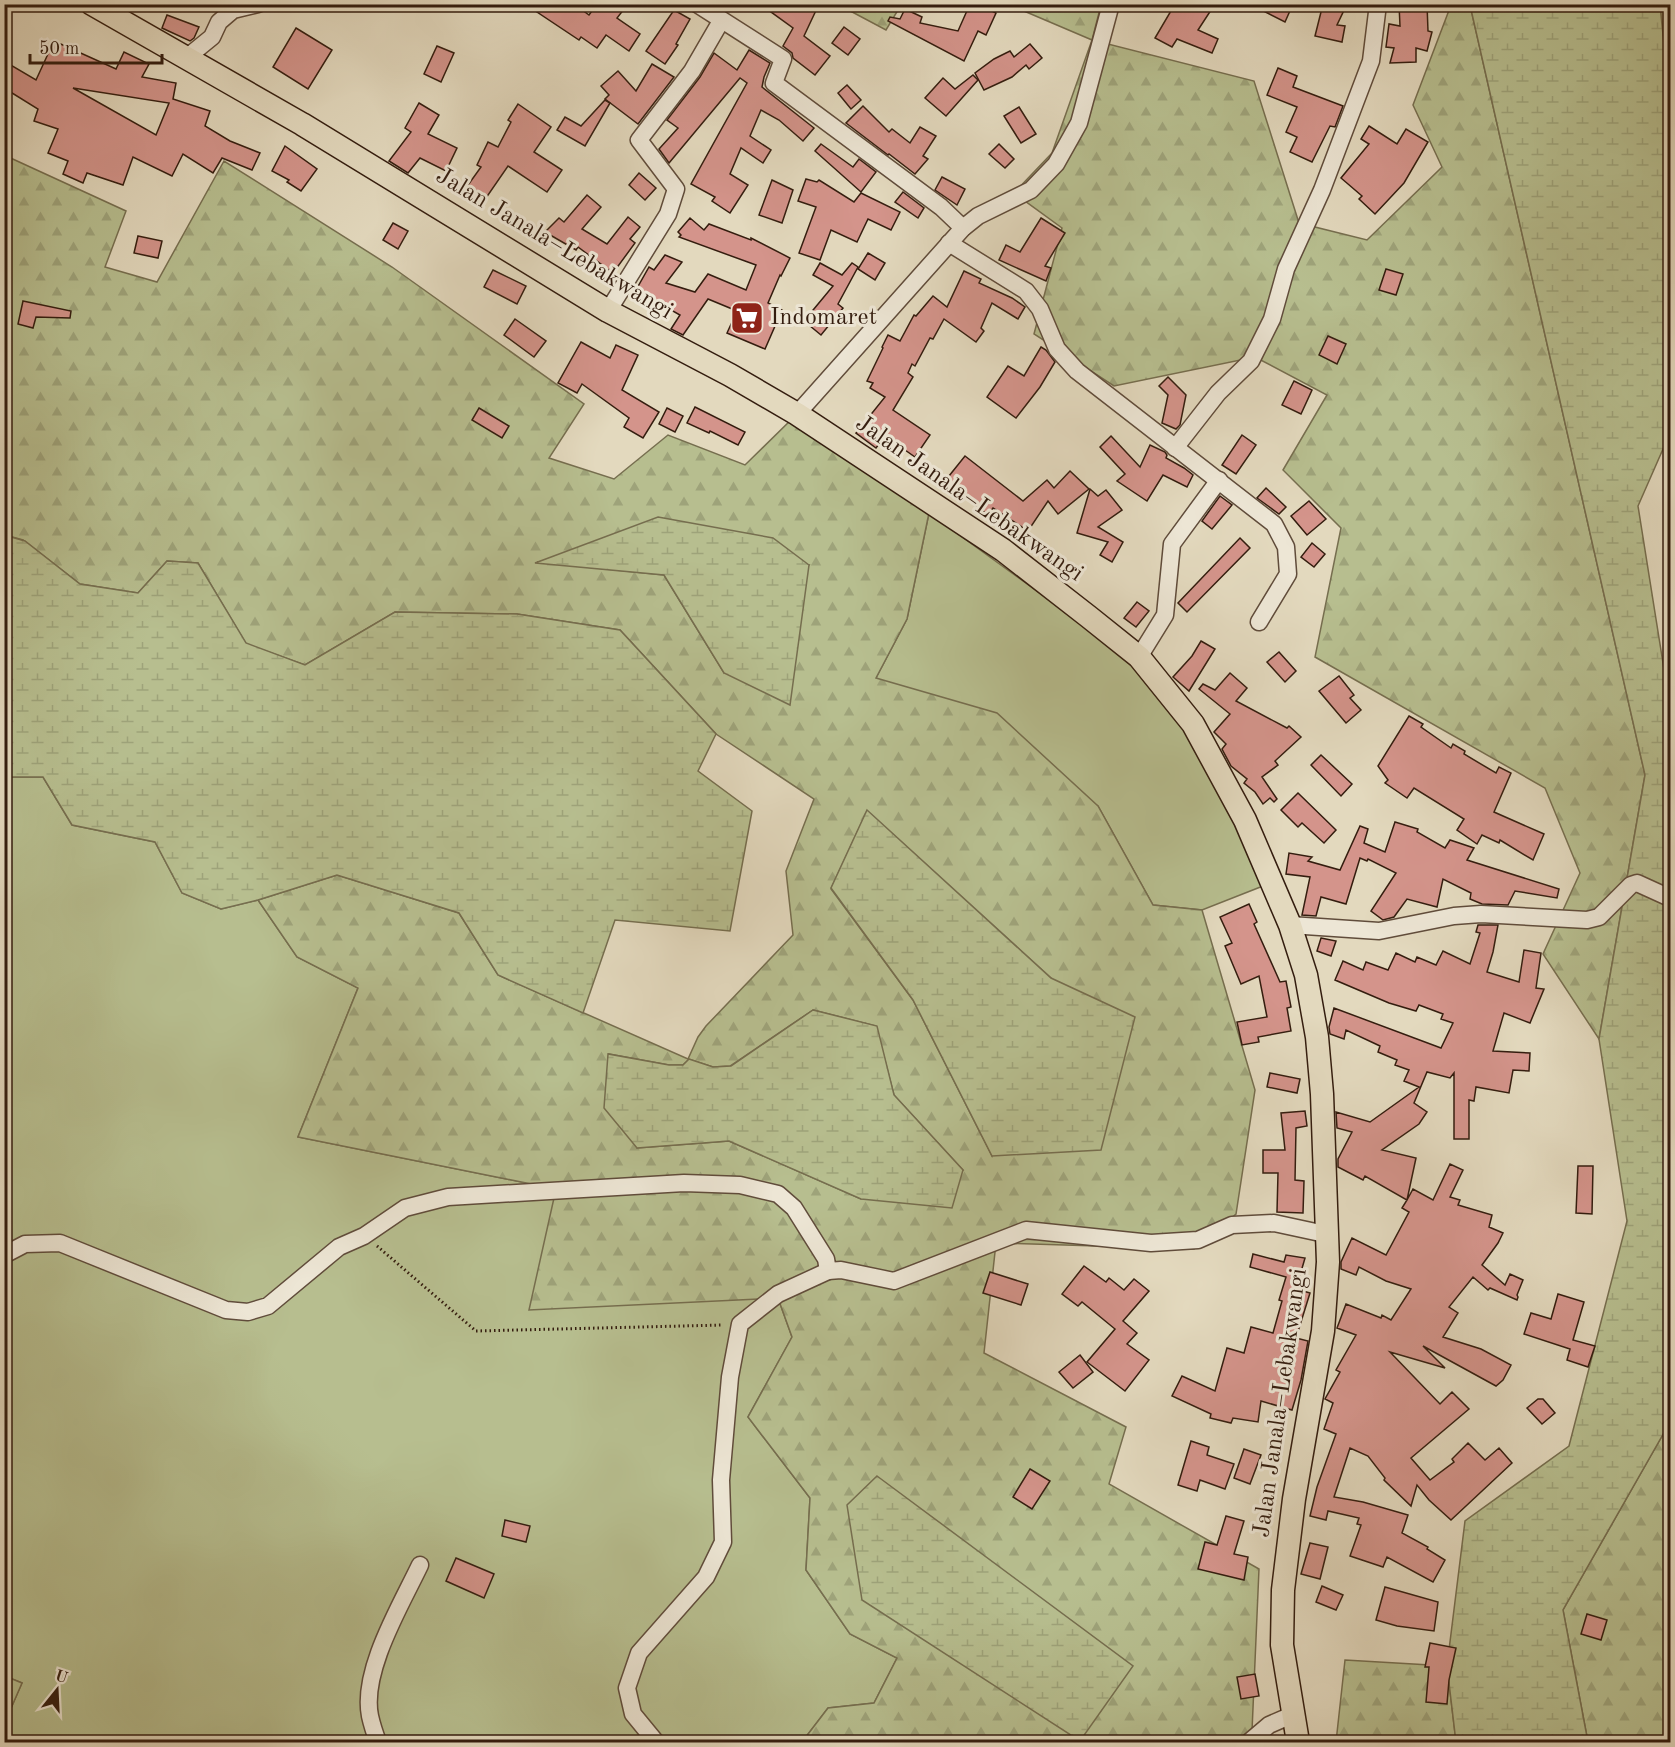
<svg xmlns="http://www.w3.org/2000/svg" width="1675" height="1747" font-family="'Old Standard TT',serif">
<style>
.grass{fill:#b7be8f;stroke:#766e4f;stroke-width:1.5}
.forest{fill:url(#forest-firs);stroke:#766e4f;stroke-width:1.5;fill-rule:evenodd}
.wetland{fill:url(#wetland-marsh);stroke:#766e4f;stroke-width:1.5}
.building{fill:#d4948b;stroke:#341d0f;stroke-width:1.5;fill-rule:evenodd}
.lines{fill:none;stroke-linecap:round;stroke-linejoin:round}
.minor-casing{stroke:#604c3b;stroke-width:19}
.major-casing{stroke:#341d0f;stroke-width:25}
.path{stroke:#341d0f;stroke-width:3;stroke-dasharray:1.5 3;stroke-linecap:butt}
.minor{stroke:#ede6d5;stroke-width:16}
.major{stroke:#e3d9be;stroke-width:22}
.labels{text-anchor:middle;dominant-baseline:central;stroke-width:6;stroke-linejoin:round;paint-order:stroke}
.street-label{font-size:24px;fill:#341d0f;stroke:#ede6d5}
.poi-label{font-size:24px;fill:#341d0f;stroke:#ede6d5;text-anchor:start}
</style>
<defs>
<pattern id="forest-firs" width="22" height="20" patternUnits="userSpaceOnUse" patternTransform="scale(1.5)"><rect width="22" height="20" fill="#b7be8f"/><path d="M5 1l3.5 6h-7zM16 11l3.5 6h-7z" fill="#9ea37a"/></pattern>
<pattern id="wetland-marsh" width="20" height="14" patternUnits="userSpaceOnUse" patternTransform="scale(1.5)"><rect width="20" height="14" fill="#b7be8f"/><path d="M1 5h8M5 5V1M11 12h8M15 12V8" fill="none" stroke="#9ea37a"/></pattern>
</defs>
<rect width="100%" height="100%" fill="#e3d9be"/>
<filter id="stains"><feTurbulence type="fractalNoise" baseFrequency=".00333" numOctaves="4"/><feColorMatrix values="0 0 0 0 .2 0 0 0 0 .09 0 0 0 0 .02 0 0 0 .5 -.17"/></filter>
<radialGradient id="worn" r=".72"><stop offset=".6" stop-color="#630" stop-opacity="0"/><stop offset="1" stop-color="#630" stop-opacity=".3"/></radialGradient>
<g class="grass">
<path d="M929 513 1138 664 1214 772 1268 884 1202 910 1153 905 1098 806 876 678 907 619Z"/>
<path d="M5 777H43L72 825 155 842 182 893 221 909 258 900 297 957 358 988 298 1137 556 1189 778 1298 792 1337 748 1417 810 1498 806 1570 850 1634 897 1658 874 1703 828 1708 802 1742H5V1722L22 1683 4 1676Z"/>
</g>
<g class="forest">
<path d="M839 5H901L886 30Z"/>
<path d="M1010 5H1101L1092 40 1254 81 1299 223 1367 240 1442 167 1413 105 1451 5H1470L1645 775 1599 1039 1543 954 1580 873 1545 788 1315 657 1341 528 1283 470 1327 395 1255 357 1114 386 1034 334 1062 228 1014 193 1052 153 1092 40Z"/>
<path d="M1660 5H1670V104Z"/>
<path d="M4 155 126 211 105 267 157 282 224 161 392 267 584 404 549 458 614 479 668 435 745 465 795 416 929 513 907 619 876 678 997 713 1098 806 1153 905 1202 910 1255 1090 1236 1214 1194 1249 996 1243 984 1353 1126 1427 1109 1484 1259 1569 1252 1731 1245 1742H802L828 1708 874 1703 897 1658 850 1634 806 1570 810 1498 748 1417 792 1337 778 1298 529 1310 556 1189 298 1137 358 988 297 957 258 900 337 875 459 913 498 975 688 1059 698 1037 706 1026 793 935 786 871 814 799 716 734 620 630 517 614 395 612 305 665 246 644 198 563 167 561 138 593 80 584 23 540 5 535ZM537 562 809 565 724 673 664 575ZM867 811 1051 978 992 1156 913 1000 831 889ZM813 1010 876 1026 894 1095 963 1170 861 1199 729 1141 637 1148 609 1054 669 1065H683L689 1059 713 1067 730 1066Z"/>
<path d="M1670 1422V1742H1588L1563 1610Z"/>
<path d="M1345 1660 1447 1666 1456 1742H1336Z"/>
<path d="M5 1676 22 1683 5 1722 4 1676Z"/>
</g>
<g class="wetland">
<path d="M1470 5H1660L1670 104V433L1638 506 1670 707V1422L1563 1610 1588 1742H1456L1447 1666 1465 1521 1569 1446 1627 1221 1599 1039 1645 775Z"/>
<path d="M658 517 773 538 809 565 790 705 724 673 664 575 535 563Z"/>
<path d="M4 535 25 541 80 584 138 593 167 561 198 563 246 643 305 665 395 612 517 614 620 630 716 734 698 771 752 811 730 931 615 920 583 1013 498 975 459 913 337 875 258 900 221 909 182 893 155 842 72 825 43 777H5Z"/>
<path d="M867 810 1051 978 1135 1017 1101 1150 992 1156 913 1000 831 888Z"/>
<path d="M813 1010 877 1026 894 1095 963 1170 952 1208 861 1199 729 1141 637 1148 604 1108 608 1054 669 1065H683L689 1059 713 1067 731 1066Z"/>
<path d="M877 1476 1133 1666 1080 1741 862 1600 847 1505Z"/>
</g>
<g class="building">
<path d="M525 4H574L589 15 597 4H628L617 18 640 34 629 51 606 35 597 48 581 37 579 40Z"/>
<path d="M760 4H819L804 36 830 56 815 75 793 58 792 53 783 46 793 28Z"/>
<path d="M970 4H978L996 13 986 35 978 31 964 61 888 21 890 17 900 19 905 9 922 17 920 23 958 31Z"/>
<path d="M1175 4H1215L1198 30 1218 39 1212 53 1177 39 1172 47 1155 38Z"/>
<path d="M1250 4H1293L1285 22Z"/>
<path d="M1323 4H1347L1337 25 1345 26 1342 42 1315 36Z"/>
<path d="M1399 4H1427L1428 31 1432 32 1427 51 1416 48V62L1390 63 1394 48 1386 47 1389 24 1400 26Z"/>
<path d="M674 10 690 19 676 44 678 45 665 64 646 51Z"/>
<path d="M167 15 199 27 194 38 190 41 162 28Z"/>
<path d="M844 27 860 39 848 55 832 43Z"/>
<path d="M296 28 332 50 308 89 273 67Z"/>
<path d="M54 41 116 69 124 52 149 64 142 77 176 83 173 99 210 111 205 126 230 141 260 153 252 170 222 158 213 173 183 154 172 176 133 157 123 185 87 173 83 183 63 174 68 161 48 153 58 129 34 121 38 109 4 88V61L36 80ZM73 88 169 103 156 135Z"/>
<path d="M1030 44 1042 58 1029 69 1026 65 1012 77 984 90 975 73 994 59 1010 51 1014 57Z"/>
<path d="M437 46 454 53 441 82 424 74Z"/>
<path d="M749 50 770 63 764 77 762 87 814 128 803 141 779 120 761 110 750 136 771 150 763 163 741 148 730 174 748 185 730 213 712 201 715 197 691 184 747 83 740 78 669 163 659 149 678 128 667 120 700 77 714 53 737 70Z"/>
<path d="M652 64 674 77 638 124 605 99 609 95 601 86 618 71 636 91Z"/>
<path d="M1278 68 1297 76 1293 87 1343 106 1335 127 1330 126 1312 162 1290 152 1297 137 1286 132 1297 107 1267 95Z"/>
<path d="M973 75 978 80 946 116 925 98 943 78 955 89Z"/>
<path d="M847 85 861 100 851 109 838 93Z"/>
<path d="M605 100 610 103 585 146 557 130 565 117 581 126Z"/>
<path d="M419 103 439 115 428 134 457 148 446 171 420 158 408 173 389 161 411 132 405 128Z"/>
<path d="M518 104 551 127 534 152 562 170 547 192 508 166 486 198 468 185 481 167 477 165 488 142 498 147 511 122 508 120Z"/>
<path d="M863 106 889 132 892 129 910 143 920 127 936 136 923 156 928 159 915 174 889 154 888 155 846 123Z"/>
<path d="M1019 107 1036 134 1021 143 1004 116Z"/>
<path d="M1369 126 1397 144 1406 129 1428 142 1404 183 1375 214 1359 199 1362 196 1341 178 1369 144 1361 139Z"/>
<path d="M821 144 853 167 859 159 876 172 861 192 815 151Z"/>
<path d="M999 144 1014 159 1005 168 989 154Z"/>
<path d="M285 146 317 169 301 191 287 182 289 180 272 171Z"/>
<path d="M639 173 656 188 645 200 629 185Z"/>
<path d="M942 177 965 189 957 205 935 190Z"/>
<path d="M806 179 817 182 819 180 854 202 861 193 900 212 891 230 868 219 857 242 831 230 820 260 799 253 816 207 798 201Z"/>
<path d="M772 180 793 190 782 223 759 215Z"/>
<path d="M903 192 924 208 918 218 895 202Z"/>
<path d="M587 195 601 207 582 229 607 244 628 217 640 227 630 239 635 243 613 273 578 247 576 250 545 232 559 218 564 222Z"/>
<path d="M690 218 704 230 709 224 751 240V238L790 258 781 276 780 275 768 303 782 310 765 349 727 333 737 311 708 299 683 335 671 329 680 315 636 290 649 267 654 270 665 255 682 262 666 283 695 292 708 274 746 290 756 265 679 237 681 235 678 232Z"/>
<path d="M1041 218 1065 233 1045 266 1051 268 1046 281 999 260 1006 245 1020 252Z"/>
<path d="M393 223 408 231 398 249 383 240Z"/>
<path d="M138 236 162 241 158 258 134 253Z"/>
<path d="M868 253 885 263 875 280 858 269Z"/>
<path d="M820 263 842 275 852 263 858 267 838 304 843 308 821 335 804 321 833 286 813 275Z"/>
<path d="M1386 269 1403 274 1396 295 1379 290Z"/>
<path d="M493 270 526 286 517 304 484 287Z"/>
<path d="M964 271 981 279 979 283 1012 298 1025 307 1018 319 992 303 981 328 984 331 976 342 944 319 933 339 930 338 915 366 912 364 908 373 913 377 893 410 930 435 915 457 885 436 876 448 856 433 885 397 870 388 873 383 867 381 883 348 882 347 888 335 900 341 914 315 916 316 933 296 947 307Z"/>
<path d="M23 301 71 311 70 318 36 317 33 328 18 324Z"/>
<path d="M515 319 546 341 534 357 504 335Z"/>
<path d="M1328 336 1346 344 1337 364 1319 355Z"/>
<path d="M581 342 610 358 616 345 638 355 622 390 659 412 643 438 624 427 629 418 582 384 577 393 558 383Z"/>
<path d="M1041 347 1046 350 1055 362 1040 387 1016 418 987 397 1008 366 1024 376Z"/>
<path d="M1168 377 1186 395 1180 425 1176 429 1162 423 1168 395 1159 386Z"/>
<path d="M1294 381 1312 390 1301 414 1282 405Z"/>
<path d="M695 407 745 432 738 445 710 431 709 433 687 423Z"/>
<path d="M479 408 509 426 502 438 472 420Z"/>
<path d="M667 408 683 416 675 432 659 424Z"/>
<path d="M1242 435 1256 445 1236 474 1222 465Z"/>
<path d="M1111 436 1140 467 1150 445 1165 452 1167 455 1166 458 1184 468 1193 475 1187 487 1163 475 1147 501 1117 481 1125 474 1100 447Z"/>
<path d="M965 456 1023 501 1047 480 1054 488 1070 471 1089 489 1058 514 1048 501 1028 531 993 508 988 515 945 481Z"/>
<path d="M1266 488 1286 507 1279 514 1257 498Z"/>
<path d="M1090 489 1098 496 1106 490 1122 510 1098 527 1123 542 1112 562 1100 555 1108 542 1077 533Z"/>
<path d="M1220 496 1232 505 1212 529 1202 521Z"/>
<path d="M1309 501 1326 519 1307 535 1291 516Z"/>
<path d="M1240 538 1250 548 1187 612 1178 603Z"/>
<path d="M1312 543 1325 554 1314 567 1301 557Z"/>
<path d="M1137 602 1149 611 1136 627 1124 618Z"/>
<path d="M1201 641 1215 649 1189 691 1173 677 1192 656Z"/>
<path d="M1279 652 1296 671 1285 682 1267 662Z"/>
<path d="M1230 673 1247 688 1236 701 1287 728 1289 726 1301 737 1275 761 1278 765 1262 777 1277 799 1274 802 1270 798 1263 804 1255 792 1244 783 1247 779 1231 766 1222 749 1226 744 1214 732 1230 714 1199 689 1203 684 1215 690Z"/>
<path d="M1339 676 1354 695 1350 698 1361 710 1346 723 1319 691Z"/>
<path d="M1409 716 1423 724 1421 727 1451 748 1453 744 1465 751 1464 754 1496 773 1499 767 1511 773 1494 812 1544 834 1533 860 1500 840 1499 843 1482 835 1477 844 1457 830 1464 819 1414 788 1407 798 1385 783 1388 780 1378 766Z"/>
<path d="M1321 755 1352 784 1341 796 1311 765Z"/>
<path d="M1298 793 1336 830 1324 843 1302 823 1298 827 1281 810Z"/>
<path d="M1395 822 1418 829 1417 832 1445 848 1450 840 1474 848 1467 860 1559 889 1557 898 1515 891 1508 905 1482 904 1470 899 1471 893 1443 879 1437 907 1407 899 1394 917 1383 920 1371 911 1396 873 1368 859 1367 861 1360 858 1346 904 1321 897 1316 916 1302 915 1310 877 1286 874 1289 853 1312 857 1308 861 1340 870 1360 826 1368 829 1364 843 1385 852Z"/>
<path d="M1249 904 1257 922 1254 924 1280 982 1286 981 1291 1007 1287 1008 1291 1031 1258 1037 1259 1042 1242 1045 1237 1022 1267 1017 1259 976 1241 984 1225 946 1232 943 1220 917Z"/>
<path d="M1478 925H1498L1493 952 1487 972 1519 982 1524 950 1541 953 1536 988 1544 989 1530 1023 1504 1013 1493 1051 1530 1053 1529 1071 1513 1070 1509 1093 1476 1087 1474 1101 1469 1100V1139H1454V1073L1450 1078 1427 1072 1414 1103 1427 1112 1419 1124 1382 1150 1416 1158 1407 1200 1413 1189 1433 1200 1450 1164 1463 1170 1450 1197 1460 1200 1458 1205 1492 1215 1489 1227 1503 1233 1498 1243 1482 1265 1505 1285 1510 1274 1523 1280 1517 1295 1518 1297 1517 1300 1490 1288 1488 1290 1473 1277 1449 1307 1458 1313 1443 1337 1481 1349 1511 1365 1503 1380 1496 1386 1423 1346 1445 1368 1390 1352 1440 1404 1452 1392 1469 1409 1411 1458 1430 1480 1454 1462 1452 1459 1468 1443 1485 1460 1499 1448 1512 1463 1451 1520 1429 1500 1417 1485 1411 1506 1384 1480 1385 1478 1368 1456 1350 1448 1334 1497 1363 1502 1408 1515 1402 1533 1428 1547 1427 1549 1445 1560 1433 1582 1387 1557 1383 1567 1350 1556 1361 1525 1357 1524 1359 1518 1328 1511 1326 1520 1310 1516 1317 1487 1336 1434 1324 1429 1333 1403 1325 1399 1340 1372 1336 1370 1356 1335 1337 1328 1346 1304 1381 1318 1382 1315 1391 1320 1411 1289 1386 1281 1359 1267 1356 1275 1341 1269V1262L1352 1238 1386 1255 1409 1212 1402 1208 1407 1200 1365 1176 1363 1180 1338 1167V1159L1352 1132 1337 1128 1336 1112 1370 1122 1419 1087 1404 1081 1409 1070 1395 1065 1397 1060 1378 1052 1380 1046 1346 1030 1344 1039 1330 1034 1329 1027 1334 1008 1441 1048 1453 1023 1441 1019 1443 1014 1419 1005 1416 1011 1389 1003 1335 980 1343 961 1363 970 1366 962 1388 970 1396 953 1415 962 1417 957 1436 965 1443 951 1470 964 1480 933 1476 932Z"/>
<path d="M1321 938 1336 941 1331 956 1317 951Z"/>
<path d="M1270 1073 1300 1079 1297 1093 1267 1087Z"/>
<path d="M1305 1111 1307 1126 1296 1128 1295 1180 1304 1181 1303 1213 1277 1212 1278 1173H1263V1150H1285L1281 1113Z"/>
<path d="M1578 1166H1593L1592 1214 1576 1213Z"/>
<path d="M1253 1254 1284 1262 1286 1255 1305 1258 1296 1289 1310 1293 1296 1338 1308 1341 1301 1380 1292 1410 1261 1401 1258 1422 1233 1418 1231 1423 1210 1418 1211 1414 1172 1396 1182 1376 1215 1391 1227 1348 1244 1353 1251 1327 1273 1333 1282 1301 1279 1300 1286 1277 1250 1267Z"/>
<path d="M1084 1266 1106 1282 1109 1278 1124 1290 1134 1279 1149 1291 1123 1321 1137 1333 1127 1344 1149 1360 1125 1391 1087 1362 1115 1329 1082 1302 1078 1306 1062 1294Z"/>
<path d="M990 1272 1028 1284 1021 1305 983 1293Z"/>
<path d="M1558 1294 1584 1302 1573 1340 1595 1346 1588 1367 1567 1360 1570 1349 1524 1334 1531 1313 1551 1319Z"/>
<path d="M1080 1355 1093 1372 1073 1388 1059 1372Z"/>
<path d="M1538 1399H1543L1555 1413 1542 1424 1527 1408Z"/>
<path d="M1191 1441 1209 1447 1207 1455 1234 1464 1225 1489 1200 1480 1197 1491 1178 1485Z"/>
<path d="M1244 1449 1261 1455 1250 1484 1234 1478Z"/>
<path d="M1030 1469 1050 1481 1032 1509 1013 1497Z"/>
<path d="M1226 1516 1244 1521 1234 1554 1248 1557 1244 1580 1198 1569 1205 1542 1217 1545Z"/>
<path d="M505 1520 530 1526 526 1542 502 1536Z"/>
<path d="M1310 1543 1328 1547 1320 1579 1301 1574Z"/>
<path d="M456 1558 494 1574 484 1598 446 1581Z"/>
<path d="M1322 1586 1343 1595 1336 1610 1316 1602Z"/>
<path d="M1385 1587 1438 1602 1434 1631 1397 1626 1376 1620Z"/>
<path d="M1587 1614 1607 1620 1601 1640 1581 1634Z"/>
<path d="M1430 1643 1456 1648 1449 1680 1447 1704 1426 1702 1429 1667H1425Z"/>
<path d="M1255 1674 1259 1696 1241 1699 1237 1677Z"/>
</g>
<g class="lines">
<g class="minor-casing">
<g id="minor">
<path d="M697 4 783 59 774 83 941 207 963 228"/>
<path d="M185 59 212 37 219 22 233 10 258 4"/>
<path d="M949 243 1026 291 1040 309 1057 349 1077 371 1274 524 1286 547 1288 574 1259 622"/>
<path d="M608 311 668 214 676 189 639 140 692 71 721 21"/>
<path d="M797 414 963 228 978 216 1031 190 1056 164 1079 123 1111 4"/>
<path d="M1175 448 1218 393 1251 361 1272 319 1286 269 1322 190 1371 61 1378 4"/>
<path d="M1139 657 1165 615 1172 544 1219 480"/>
<path d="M1290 925 1379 931 1454 916 1481 914 1587 920 1599 917 1631 885 1637 883 1670 898"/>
<path d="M4 1255 25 1244 60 1243 226 1310 248 1312 268 1306 339 1247 364 1236 405 1208 448 1197 684 1183 740 1185 778 1194 794 1208 826 1259 828 1271 841 1270 894 1281 1026 1230 1151 1243 1198 1240 1232 1225 1274 1223 1325 1234"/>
<path d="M378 1742C375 1734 372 1725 370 1716 361 1671 401 1605 420 1565"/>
<path d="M656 1742 633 1714 627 1688 639 1653 706 1577 723 1542 721 1480 730 1377 740 1324 778 1294 828 1271"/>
<path d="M1249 1742 1269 1725 1292 1715"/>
</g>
</g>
<g class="major-casing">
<path id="major" d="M92 4 302 124 608 311 730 375 797 414 1003 550 1089 617 1139 657 1193 724 1245 820 1290 925 1306 975 1317 1037 1322 1094 1328 1262 1323 1331 1294 1499 1283 1590 1282 1645 1298 1742"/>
</g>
<path class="path" d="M377 1246 476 1331 723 1325"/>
<use href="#minor" class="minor"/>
<use href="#major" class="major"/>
</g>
<defs>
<g id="supermarket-square" transform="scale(1.725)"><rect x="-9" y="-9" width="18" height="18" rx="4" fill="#8f2418" stroke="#ede6d5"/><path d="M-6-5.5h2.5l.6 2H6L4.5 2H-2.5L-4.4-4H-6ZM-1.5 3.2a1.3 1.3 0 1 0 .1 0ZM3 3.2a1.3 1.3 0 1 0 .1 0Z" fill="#fff"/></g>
</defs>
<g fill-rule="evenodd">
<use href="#supermarket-square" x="747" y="318"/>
</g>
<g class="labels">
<g class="street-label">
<text transform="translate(554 244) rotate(31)">Jalan Janala–Lebakwangi</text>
<text transform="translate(969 499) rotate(35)">Jalan Janala–Lebakwangi</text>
<text transform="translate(1281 1403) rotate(-82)">Jalan Janala–Lebakwangi</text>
</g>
<g class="poi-label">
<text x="770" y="318">Indomaret</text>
</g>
</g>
<rect width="1675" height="1747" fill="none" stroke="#e3d9be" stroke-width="24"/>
<rect x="6" y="6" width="1663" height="1735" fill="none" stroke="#341d0f" stroke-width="3"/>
<rect x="12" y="12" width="1651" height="1723" fill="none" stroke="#341d0f" stroke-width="1.5"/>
<g transform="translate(57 1690) rotate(18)" stroke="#ede6d5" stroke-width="4.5" paint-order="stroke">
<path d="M0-4.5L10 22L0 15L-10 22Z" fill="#341d0f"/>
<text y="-9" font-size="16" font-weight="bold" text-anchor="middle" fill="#341d0f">U</text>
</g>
<path d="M30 54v9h132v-9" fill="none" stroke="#341d0f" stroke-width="3"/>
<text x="39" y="54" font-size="18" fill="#341d0f" stroke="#ede6d5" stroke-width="4.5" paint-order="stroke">50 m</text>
<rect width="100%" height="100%" filter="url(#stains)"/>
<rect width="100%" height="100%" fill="url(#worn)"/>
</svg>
